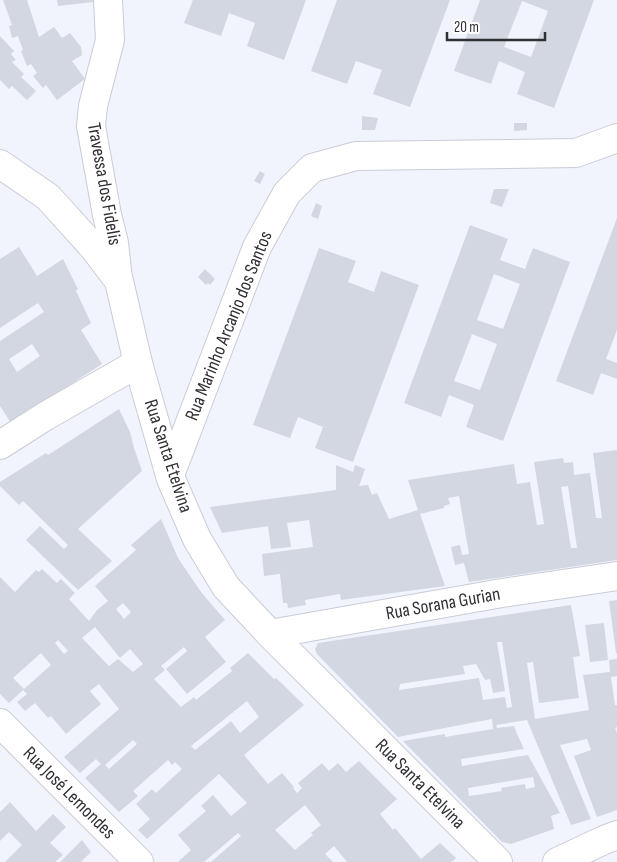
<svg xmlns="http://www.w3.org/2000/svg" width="617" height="862" font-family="'Sofia Sans Condensed',sans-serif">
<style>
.building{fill:#d3d7e2;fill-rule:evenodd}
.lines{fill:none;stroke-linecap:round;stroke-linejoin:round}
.minor-casing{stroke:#c9ccd7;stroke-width:30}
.minor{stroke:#fff;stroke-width:28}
.labels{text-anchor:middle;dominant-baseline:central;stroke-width:4;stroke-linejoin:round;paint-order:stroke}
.street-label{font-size:19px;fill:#2e3034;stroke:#fff}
</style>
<rect width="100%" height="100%" fill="#f1f4fd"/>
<g class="building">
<path d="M3 0H27L39 37 54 27 62 38 70 33 81 47 82 55 72 61 85 79 57 100 46 85 43 88 33 76 37 73 31 64 27 66 21 51 23 50 18 36 12 38 9 26 12 25Z"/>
<path d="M57 0H102V1L58 6Z"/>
<path d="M193 0H306L284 60 247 46 255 23 229 13 221 36 184 23Z"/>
<path d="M337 0H450L410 107 373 94 382 70 356 61 347 84 311 71Z"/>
<path d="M480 0H594L554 108 517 94 525 72 499 61 491 84 454 71ZM522 1 548 11 531 57 504 47Z"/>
<path d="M0 36 14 51 11 54 16 60 12 62 24 74 21 77 36 91 27 100 12 86 9 89 0 80Z"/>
<path d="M362 116 378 118 375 130H362Z"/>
<path d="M514 123H527V130L514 131Z"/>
<path d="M260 171 265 174 260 184 254 181Z"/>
<path d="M494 189H509L502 207 490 203Z"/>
<path d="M316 203 322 206 318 219 311 216Z"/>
<path d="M617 218V330L606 359 617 363V379L601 373 593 395 556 381Z"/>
<path d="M470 225 508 239 500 260 525 269 533 248 570 262 503 441 466 427 474 405 449 395 441 417 404 403ZM494 274 520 284 503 329 477 320ZM472 334 497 344 480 390 454 381Z"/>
<path d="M19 247 37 276 63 259 78 289 76 291 91 323 81 330 102 364 11 423 0 406V341L44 312 38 303 0 328V259ZM32 344 40 356 17 372 9 359Z"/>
<path d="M319 248 356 261 348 282 374 292 381 271 419 285 353 462 315 448 323 427 298 417 290 438 253 425Z"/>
<path d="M205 269 215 279 210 285 208 283 206 285 198 277Z"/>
<path d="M119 409 130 432 134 448 142 471 78 529 112 561 78 590 26 540 40 526 64 549 68 545 23 501 19 505 0 486V482L46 453 48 455Z"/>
<path d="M617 450V560L469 582 464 563 455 565 451 547 460 545 462 555 469 554 459 496 448 498 450 504 444 506V508L420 514 445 586 341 600 340 594 305 600 306 605 288 608 287 603H283L280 574 264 576 262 554 313 547 309 520 287 523 291 547 271 549 268 526 222 533 210 507 336 490V465L353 472 355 465 365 469 359 486 368 485 372 495 377 493 389 519 418 510 408 480 514 464 517 484 530 482 537 525 544 524 534 462 563 458 564 463 573 462 574 475 590 473 596 518H602L593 453ZM568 486 577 548H571L561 487Z"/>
<path d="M161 519 178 558 201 592 225 620 205 637 226 662 187 694 166 669 187 651 184 647 161 666 165 670 154 679 181 707 194 697 196 700 232 671 230 668 248 653 274 679 276 678 304 705 244 755 268 784 282 773 294 787 293 788 297 793 302 788 298 783 322 763 329 771 338 763 346 772 359 761 397 799 380 814 393 830 395 828 421 859 440 843 456 858 451 862H347L334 846 325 854 333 862H211L241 836 238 833 204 862H178L191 850 178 835 206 811 201 806 213 795 231 816 247 803 219 774 147 839 138 830 150 819 136 804 152 789 156 793 182 769 175 762 172 765 168 760 133 791 138 796 119 812 85 778 101 764 96 759 80 773 64 757 119 709 99 684 90 691 101 704 66 734 51 716 48 718 35 703 25 711 17 702 27 694 23 690 9 703 0 694V577L15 592 36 570 39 572 42 569 57 583 61 579 75 593 69 599 89 621 97 610 108 601 95 586 136 550 131 545ZM123 603 131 612 124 619 116 609ZM95 627 120 658 130 649 143 664 133 672 118 659 109 666 82 638ZM58 640 68 651 64 654 55 643ZM41 653 51 665 24 689 13 678ZM247 701 259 717 240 733 231 721 195 750 191 746ZM133 740 137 744 109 769 105 765ZM305 805 321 825 311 833 313 835 295 850 275 830Z"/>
<path d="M617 600V653H616L609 601Z"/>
<path d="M571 605 580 656 573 657 579 698 539 703 533 662 527 663 535 719 589 710 583 675 610 672 609 660 617 659V676L611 677 615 705H617V727L615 728 617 733V810L597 817 574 756 591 750 587 739 560 745 591 819 571 825 527 720 496 725 497 728 514 726 517 734 524 749 461 759 462 766 528 755 560 813 551 816 554 829 511 844 502 842 403 741 445 734V737L493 729 492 719 398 737 317 654 315 649 318 643ZM497 642H502L512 707 507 708 505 697 483 700 479 678 399 690 400 684 465 674 463 666 476 664 485 680 490 679 493 693 505 691ZM533 777 535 787 526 789 525 784 501 788 502 791 469 796 468 788Z"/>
<path d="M604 623 608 660 590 662 585 625Z"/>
<path d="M10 802 36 831 53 814 66 827 50 843 63 855 55 862H5L22 845 9 832 0 841V812Z"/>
<path d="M82 840 91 852 81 862H60Z"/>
</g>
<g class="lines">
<g class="minor-casing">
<g id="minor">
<path d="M108 0 110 40 93 106 91 126 107 215 114 243 118 279"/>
<path d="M0 164 48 197 94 248 119 281 138 363 171 479 197 539 226 587 270 634 498 862"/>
<path d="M0 445 44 417 138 363"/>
<path d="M170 475 257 247 287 193 312 168 356 156 576 153 617 138"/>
<path d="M270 634 502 593 617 576"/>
<path d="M0 723 139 862"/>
<path d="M557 862 604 840 617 835"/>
</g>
</g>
<use href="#minor" class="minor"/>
</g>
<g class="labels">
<g class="street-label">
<text transform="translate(104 184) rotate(80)">Travessa dos Fidelis</text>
<text transform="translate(229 326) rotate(-68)">Rua Marinho Arcanjo dos Santos</text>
<text transform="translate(168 456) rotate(72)">Rua Santa Etelvina</text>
<text transform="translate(443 604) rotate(-10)">Rua Sorana Gurian</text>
<text transform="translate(420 784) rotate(45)">Rua Santa Etelvina</text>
<text transform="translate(69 793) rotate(45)">Rua José Lemondes</text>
</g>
</g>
<path d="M447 32v8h98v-8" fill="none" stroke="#2e3034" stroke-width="2.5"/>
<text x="454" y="32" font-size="15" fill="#2e3034" stroke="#ffffff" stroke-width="4" paint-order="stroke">20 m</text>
</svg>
